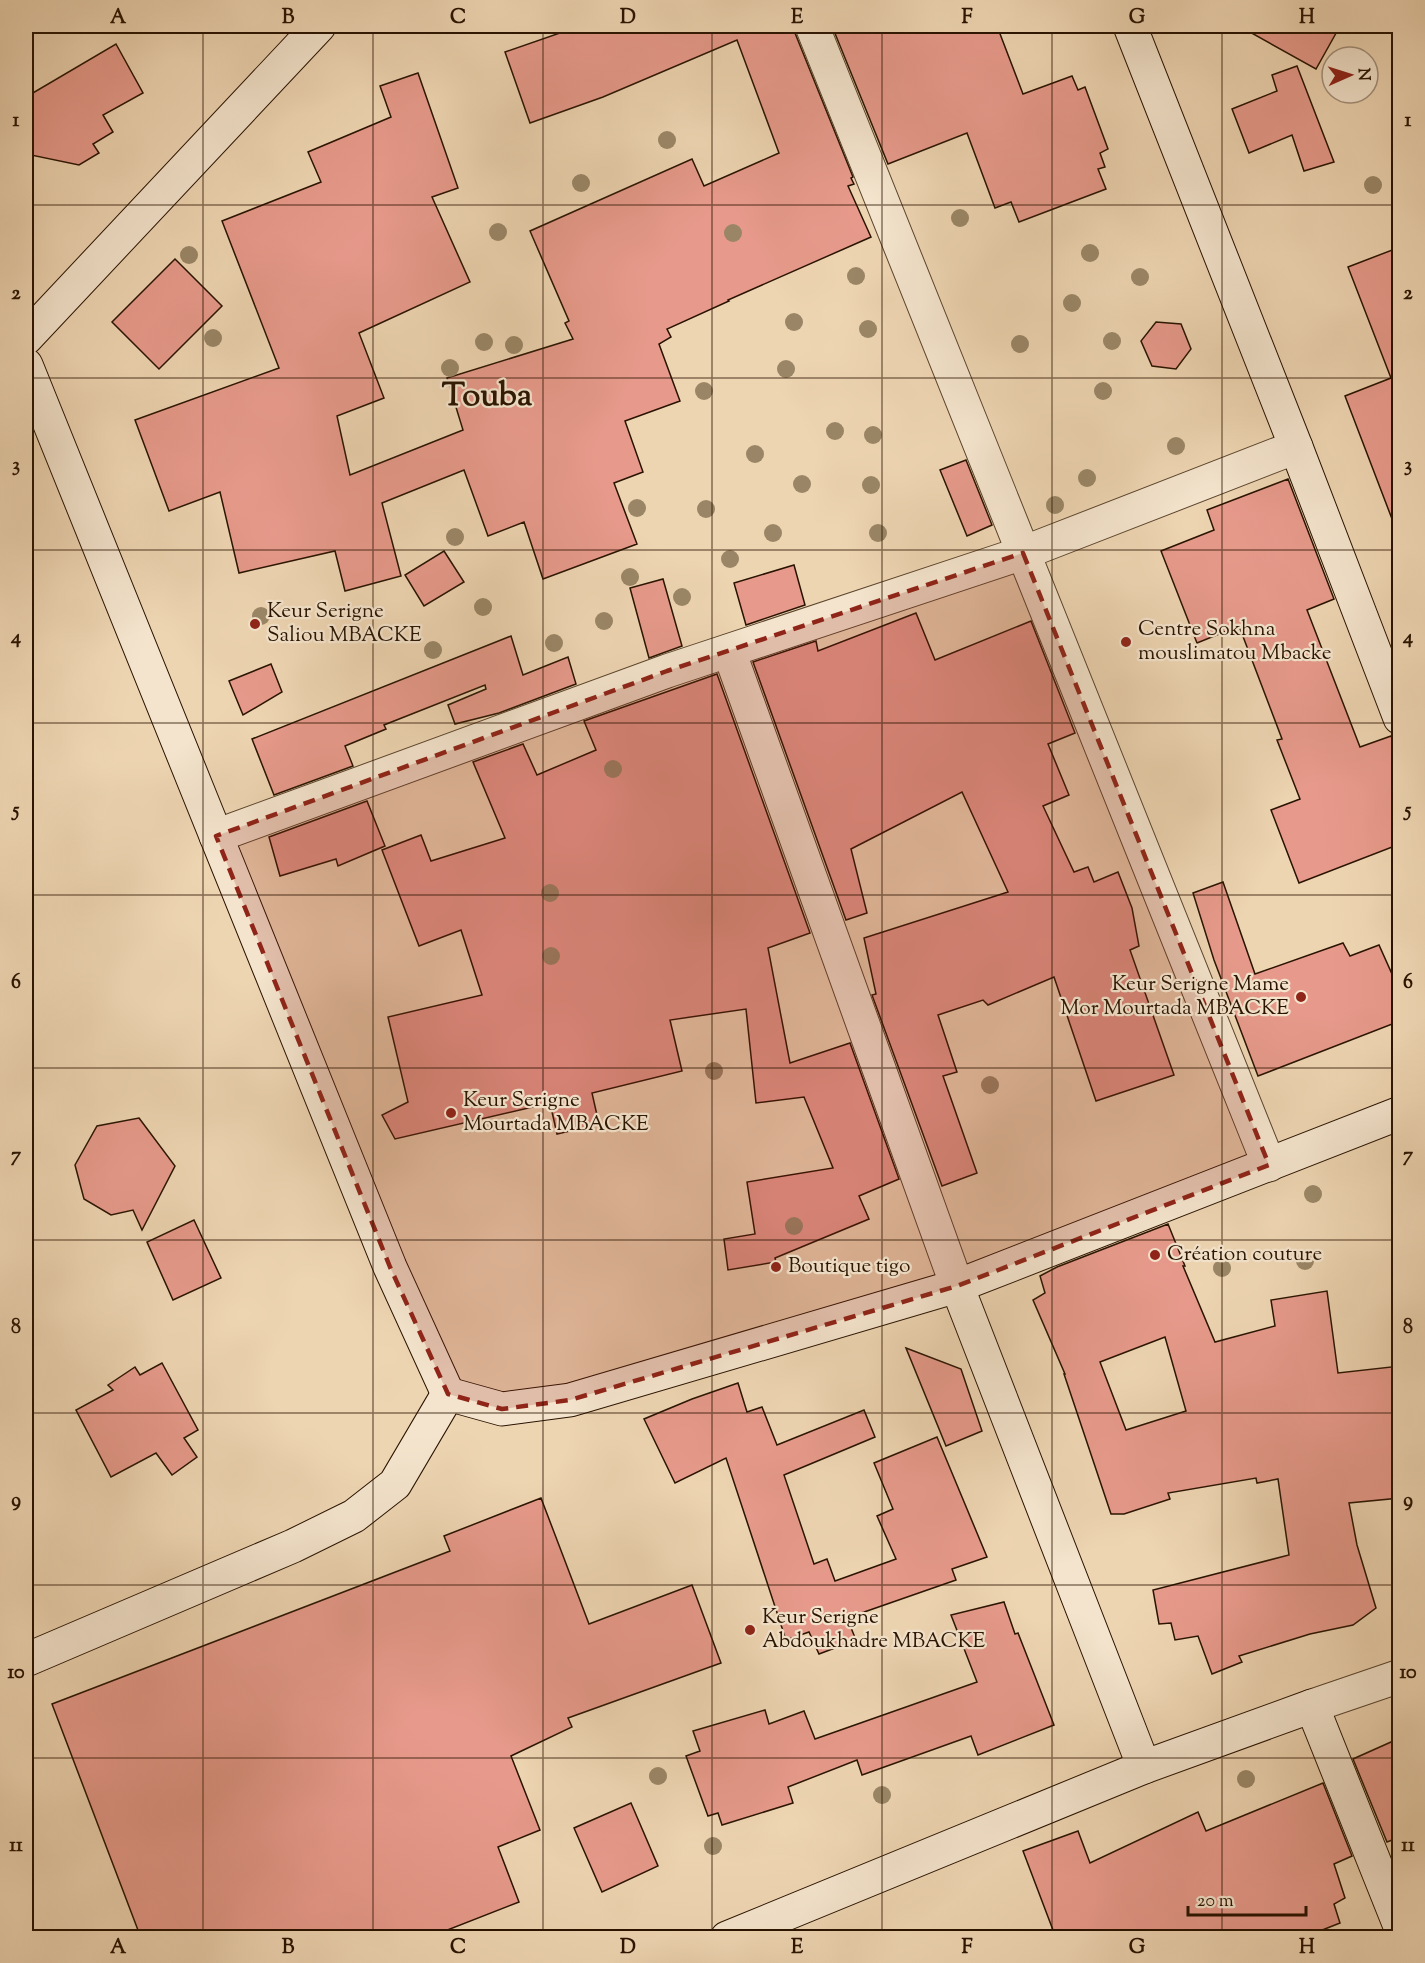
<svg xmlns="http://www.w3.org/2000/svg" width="1425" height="1963" font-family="'Sorts Mill Goudy',serif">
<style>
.building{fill:#e79a8b;stroke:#291300;stroke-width:1.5;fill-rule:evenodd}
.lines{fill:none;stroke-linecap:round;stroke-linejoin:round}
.street-casing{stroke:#5a442c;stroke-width:35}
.secondary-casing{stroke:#291300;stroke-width:35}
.street{stroke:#f4e4cd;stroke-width:33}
.secondary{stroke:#f4e4cd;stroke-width:33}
.tree{fill:#9a8666}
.marked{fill:#8f2418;fill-opacity:0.2;stroke:#8f2418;stroke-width:4.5;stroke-dasharray:12 8;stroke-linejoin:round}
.grid{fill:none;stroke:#291300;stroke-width:1.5;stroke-opacity:0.55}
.poi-dot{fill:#8f2418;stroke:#f4e4cd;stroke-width:2}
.labels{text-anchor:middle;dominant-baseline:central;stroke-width:4.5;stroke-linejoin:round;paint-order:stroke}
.poi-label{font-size:21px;fill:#291300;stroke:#f4e4cd;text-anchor:start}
.town-label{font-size:33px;font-weight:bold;fill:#291300;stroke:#f4e4cd}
.neatline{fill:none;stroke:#291300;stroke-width:2}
.grid-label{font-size:20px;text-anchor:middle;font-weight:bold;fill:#291300}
</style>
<rect width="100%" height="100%" fill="#eed5b2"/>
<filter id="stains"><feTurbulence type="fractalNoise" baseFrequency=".00333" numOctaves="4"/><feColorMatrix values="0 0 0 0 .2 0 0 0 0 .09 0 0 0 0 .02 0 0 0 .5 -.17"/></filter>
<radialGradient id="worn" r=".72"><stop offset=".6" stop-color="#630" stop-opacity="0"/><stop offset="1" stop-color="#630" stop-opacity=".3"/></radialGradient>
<g class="building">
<path d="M580 26H794L795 33 853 177 851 178 854 184 848 186 871 237 728 300 729 301 667 329 671 337 659 344 680 401 625 421 643 472 614 483 637 544 543 579 524 522 488 536 464 470 382 503 401 576 345 591 335 551 239 573 220 492 169 511 135 420 279 368 222 221 321 182 308 152 391 117 380 86 418 73 458 188 432 197 470 282 359 333 384 398 337 416 350 475 463 430 447 378 573 339 565 323 569 321 530 231 692 159 704 186 779 153 737 40 603 97 530 123 505 52Z"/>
<path d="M832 26H997L1023 94 1072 76 1078 90 1085 87 1108 149 1100 153 1105 167 1098 169 1106 189 1019 222 1011 202 995 208 967 133 888 164Z"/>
<path d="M1239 26H1340L1316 69Z"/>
<path d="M116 44 143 93 103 115 113 132 93 144 99 153 79 165 26 154V97Z"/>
<path d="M1297 66 1334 162 1304 171 1292 135 1249 153 1232 109 1277 91 1272 75Z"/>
<path d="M1400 247V532H1397L1345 396 1391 378 1348 267Z"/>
<path d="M175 259 222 306 159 369 112 322Z"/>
<path d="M1156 322 1181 324 1191 349 1176 369 1152 366 1141 341Z"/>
<path d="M966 460 992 525 967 536 940 470Z"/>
<path d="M1288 479 1334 599 1307 610 1360 747 1391 736 1400 758V844L1299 883 1271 810 1300 799 1277 740 1282 739 1239 626 1197 643 1161 551 1214 530 1207 510Z"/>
<path d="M444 551 464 582 424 606 405 575Z"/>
<path d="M794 565 805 605 746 625 734 583Z"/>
<path d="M663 579 682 646 649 658 630 588Z"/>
<path d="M916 613 935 660 1031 621 1075 733 1048 744 1069 795 1043 806 1074 872 1088 867 1094 882 1118 872 1132 908 1139 946 1130 950 1174 1075 1096 1101 1054 977 988 1005 983 1000 938 1015 957 1072 943 1076 977 1173 942 1186 872 995 876 994 864 938 1008 892 962 792 851 849 867 913 846 920 753 662 816 641 818 651Z"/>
<path d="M511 636 523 675 568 657 576 684 499 713 455 724 448 705 486 689 485 685 384 725 386 729 345 746 353 766 274 795 252 739Z"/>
<path d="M271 664 282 692 243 715 229 681Z"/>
<path d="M717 674 810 933 768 948 790 1063 850 1043 899 1179 859 1196 869 1219 775 1258 776 1262 728 1270 724 1239 755 1234 747 1182 833 1168 804 1097 756 1103 746 1009 670 1020 682 1071 592 1093 599 1124 557 1134 550 1103 395 1139 382 1115 408 1102 388 1017 482 995 461 930 419 946 382 850 421 835 431 861 505 838 473 762 523 744 537 775 596 750 584 721Z"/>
<path d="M367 801 385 846 338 866 336 859 280 876 269 837Z"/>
<path d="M1223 882 1255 974 1343 943 1350 956 1379 945 1400 992V1021L1258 1076 1214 960 1193 893Z"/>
<path d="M139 1118 175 1166 142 1230 133 1210 111 1215 84 1199 75 1165 97 1126Z"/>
<path d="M194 1220 221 1278 173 1300 147 1242Z"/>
<path d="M1168 1224 1185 1266H1183L1215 1342 1275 1326 1271 1300 1327 1291 1338 1373 1400 1366V1498L1349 1503 1357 1545 1376 1608 1353 1625 1310 1634 1239 1656 1242 1662 1212 1674 1198 1636 1175 1640 1171 1623 1159 1624 1153 1590 1289 1555 1278 1479 1257 1483 1256 1478 1168 1493 1170 1499 1124 1514H1111L1064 1374H1065L1033 1300 1045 1293 1040 1276 1057 1267ZM1165 1337 1186 1411 1126 1430 1100 1362Z"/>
<path d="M906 1348 961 1369 982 1431 946 1446Z"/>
<path d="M162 1363 198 1430 184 1438 197 1457 172 1475 156 1453 111 1477 76 1410 113 1390 108 1385 135 1367 140 1375Z"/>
<path d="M738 1383 747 1412 762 1407 777 1445 864 1410 875 1437 784 1475 814 1564 827 1559 835 1581 896 1559 877 1516 893 1509 874 1463 937 1437 987 1557 952 1569 956 1580 847 1618 856 1640 819 1654 809 1632 786 1640 726 1458 675 1483 644 1419 692 1399Z"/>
<path d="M541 1498 589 1624 692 1585 721 1663 568 1718 572 1727 511 1756 540 1830 498 1847 519 1902 427 1938H141L52 1704 450 1551 444 1536Z"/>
<path d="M1004 1602 1015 1634 1018 1633 1054 1725 978 1755 971 1736 862 1775 857 1760 788 1787 793 1803 722 1825 718 1813 708 1816 686 1756 700 1751 693 1731 765 1710 769 1724 804 1711 815 1739 977 1682 951 1615Z"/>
<path d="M1400 1738V1837L1387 1842 1353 1759Z"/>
<path d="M1323 1783 1352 1856 1334 1864 1345 1898 1334 1904 1340 1923 1302 1938H1056L1023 1851 1078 1831 1090 1863 1198 1812 1206 1831Z"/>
<path d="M631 1803 658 1866 602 1892 574 1828Z"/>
</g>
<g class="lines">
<g class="street-casing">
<g id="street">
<path d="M812 26 1269 1165"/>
<path d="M729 651 957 1286"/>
<path d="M216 836 667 671 1023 553 1296 447"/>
<path d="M1312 1706 1400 1676"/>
</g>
</g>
<g class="secondary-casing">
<g id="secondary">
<path d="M1130 26 1296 447 1400 718"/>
<path d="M26 338 319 26"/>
<path d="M26 365 390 1267 448 1394"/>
<path d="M957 1286 1144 1767"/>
<path d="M26 1660 293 1546 354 1516 395 1484 448 1394 502 1409 570 1400 957 1286 1400 1113"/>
<path d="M727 1938 1144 1767 1312 1706 1400 1926"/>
</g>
</g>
<use href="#street" class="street"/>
<use href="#secondary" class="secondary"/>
</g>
<g class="tree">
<circle cx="667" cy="140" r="9"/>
<circle cx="581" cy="183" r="9"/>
<circle cx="1373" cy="185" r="9"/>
<circle cx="960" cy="218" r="9"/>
<circle cx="498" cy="232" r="9"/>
<circle cx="733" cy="233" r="9"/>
<circle cx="1090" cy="253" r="9"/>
<circle cx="189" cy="255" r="9"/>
<circle cx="856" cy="276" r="9"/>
<circle cx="1140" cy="277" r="9"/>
<circle cx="1072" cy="303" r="9"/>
<circle cx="794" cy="322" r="9"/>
<circle cx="868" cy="329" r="9"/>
<circle cx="213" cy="338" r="9"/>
<circle cx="1112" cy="341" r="9"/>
<circle cx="484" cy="342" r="9"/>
<circle cx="1020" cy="344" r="9"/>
<circle cx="514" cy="345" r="9"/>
<circle cx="450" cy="368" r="9"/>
<circle cx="786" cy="369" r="9"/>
<circle cx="704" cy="391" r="9"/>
<circle cx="1103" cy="391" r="9"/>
<circle cx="835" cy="431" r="9"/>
<circle cx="873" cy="435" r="9"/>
<circle cx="1176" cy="446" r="9"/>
<circle cx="755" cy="454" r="9"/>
<circle cx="1087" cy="478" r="9"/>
<circle cx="802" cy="484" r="9"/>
<circle cx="871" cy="485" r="9"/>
<circle cx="1055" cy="505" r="9"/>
<circle cx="637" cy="508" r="9"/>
<circle cx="706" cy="509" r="9"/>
<circle cx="773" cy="533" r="9"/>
<circle cx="878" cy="533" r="9"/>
<circle cx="455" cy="537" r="9"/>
<circle cx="730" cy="559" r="9"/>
<circle cx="630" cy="577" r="9"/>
<circle cx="682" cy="597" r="9"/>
<circle cx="483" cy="607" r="9"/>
<circle cx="261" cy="616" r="9"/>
<circle cx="604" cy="621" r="9"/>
<circle cx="554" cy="643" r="9"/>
<circle cx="433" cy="650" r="9"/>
<circle cx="613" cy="769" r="9"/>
<circle cx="550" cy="893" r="9"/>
<circle cx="551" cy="956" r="9"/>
<circle cx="714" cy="1071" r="9"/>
<circle cx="990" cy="1085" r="9"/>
<circle cx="1313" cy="1194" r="9"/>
<circle cx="794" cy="1226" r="9"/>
<circle cx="1305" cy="1261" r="9"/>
<circle cx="1222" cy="1268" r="9"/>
<circle cx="658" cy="1776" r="9"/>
<circle cx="1246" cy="1779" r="9"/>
<circle cx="882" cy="1795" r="9"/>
<circle cx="713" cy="1846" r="9"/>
</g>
<path class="marked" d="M1023 553 1269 1165 957 1286 570 1400 502 1409 448 1394 390 1267 216 836 667 671Z"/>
<path class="grid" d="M203 26V1938M373 26V1938M543 26V1938M712 26V1938M882 26V1938M1052 26V1938M1222 26V1938M26 205H1400M26 378H1400M26 550H1400M26 723H1400M26 895H1400M26 1068H1400M26 1240H1400M26 1413H1400M26 1585H1400M26 1758H1400"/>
<g class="poi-dot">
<circle cx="255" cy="624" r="6"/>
<circle cx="1126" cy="642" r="6"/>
<circle cx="1301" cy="997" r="6"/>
<circle cx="451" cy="1113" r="6"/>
<circle cx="1155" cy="1255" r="6"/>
<circle cx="776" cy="1267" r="6"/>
<circle cx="750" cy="1630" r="6"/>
</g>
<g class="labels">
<g class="poi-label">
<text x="267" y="612">Keur Serigne<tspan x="267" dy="24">Saliou MBACKE</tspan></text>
<text x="1138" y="630">Centre Sokhna<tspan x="1138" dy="24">mouslimatou Mbacke</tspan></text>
<text x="1289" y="985" text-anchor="end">Keur Serigne Mame<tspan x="1289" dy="24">Mor Mourtada MBACKE</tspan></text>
<text x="463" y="1101">Keur Serigne<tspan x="463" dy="24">Mourtada MBACKE</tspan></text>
<text x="1167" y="1255">Création couture</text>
<text x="788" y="1267">Boutique tigo</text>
<text x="762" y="1618">Keur Serigne<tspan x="762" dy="24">Abdoukhadre MBACKE</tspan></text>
</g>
<g class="town-label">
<text x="487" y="397">Touba</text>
</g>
</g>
<rect width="1425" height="1963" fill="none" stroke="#eed5b2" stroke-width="66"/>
<g transform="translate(1350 75) rotate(87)"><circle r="28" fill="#f4e4cd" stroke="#a3907b" stroke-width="1.5"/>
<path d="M0-4.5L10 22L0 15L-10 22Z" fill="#8f2418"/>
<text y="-9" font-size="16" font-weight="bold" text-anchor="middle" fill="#291300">N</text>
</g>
<path d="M1188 1906v9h118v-9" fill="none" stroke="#291300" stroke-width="3"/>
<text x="1197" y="1906" font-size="18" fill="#291300" stroke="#f4e4cd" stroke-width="4.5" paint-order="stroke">20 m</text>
<rect x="33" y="33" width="1359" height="1897" class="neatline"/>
<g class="grid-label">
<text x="118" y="23">A</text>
<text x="288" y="23">B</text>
<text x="458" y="23">C</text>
<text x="628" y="23">D</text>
<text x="797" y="23">E</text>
<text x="967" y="23">F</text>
<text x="1137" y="23">G</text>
<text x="1307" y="23">H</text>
<text x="16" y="126">1</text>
<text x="1408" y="126">1</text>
<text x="16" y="299">2</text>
<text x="1408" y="299">2</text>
<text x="16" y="471">3</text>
<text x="1408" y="471">3</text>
<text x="16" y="643">4</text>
<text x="1408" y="643">4</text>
<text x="16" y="816">5</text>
<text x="1408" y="816">5</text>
<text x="16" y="988">6</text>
<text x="1408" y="988">6</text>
<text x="16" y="1161">7</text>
<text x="1408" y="1161">7</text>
<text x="16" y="1333">8</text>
<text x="1408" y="1333">8</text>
<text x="16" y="1506">9</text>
<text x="1408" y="1506">9</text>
<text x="16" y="1678">10</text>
<text x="1408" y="1678">10</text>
<text x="16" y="1851">11</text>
<text x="1408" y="1851">11</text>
<text x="118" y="1953">A</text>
<text x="288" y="1953">B</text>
<text x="458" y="1953">C</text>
<text x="628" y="1953">D</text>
<text x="797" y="1953">E</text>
<text x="967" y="1953">F</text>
<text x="1137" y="1953">G</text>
<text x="1307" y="1953">H</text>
</g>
<rect width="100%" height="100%" filter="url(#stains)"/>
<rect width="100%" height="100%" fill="url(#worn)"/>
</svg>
